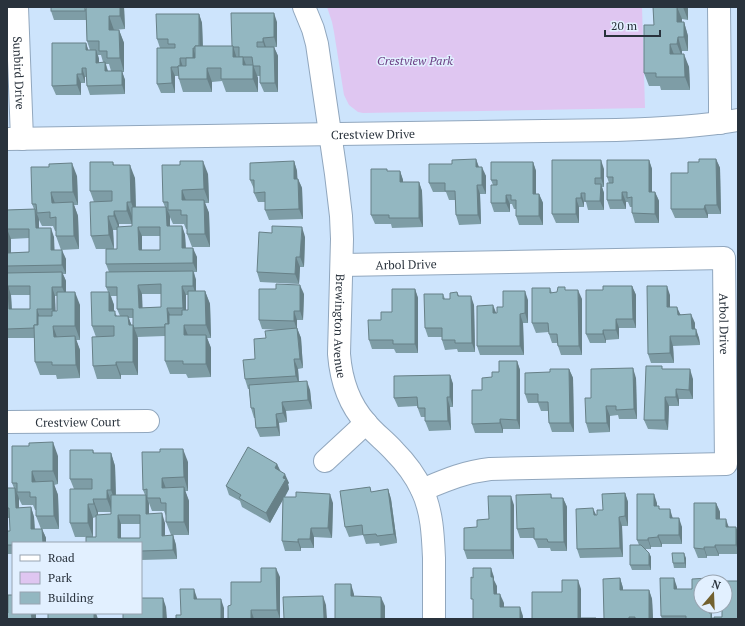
<svg xmlns="http://www.w3.org/2000/svg" width="745" height="626" font-family="'PT Serif',serif">
<style>
.green{fill:#dfc6f1}
.lines{fill:none;stroke-linecap:round;stroke-linejoin:round}
.street-casing{stroke:#91a7be;stroke-width:24}
.street{stroke:#fff;stroke-width:22}
.wall{fill:#7e9da6;fill-rule:evenodd}
.shaded-wall{fill:#678087}
.building{fill:#93b7c1;stroke:#678087;fill-rule:evenodd}
.labels{text-anchor:middle;dominant-baseline:central;stroke-width:3;stroke-linejoin:round;paint-order:stroke}
.park-label{font-size:12px;font-style:italic;fill:#6c4085;stroke:#e2f0ff}
.street-label{font-size:12px;fill:#29323c;stroke:#e2f0ff}
</style>
<rect width="100%" height="100%" fill="#cde4fc"/>
<path class="green" d="M327 7H642L645 108 363 113 358 112 349 105 344 95 334 32 332 22Z"/>
<g class="lines">
<g class="street-casing">
<g id="street">
<path id="s1" d="M17 7 22 139"/>
<path id="s2" d="M304 7 313 29 317 44 336 174 341 216 342 239 339 354C341 380 348 403 366 423 374 433 385 441 394 451 405 462 415 475 422 490 432 511 433 535 434 558 434 579 434 599 434 619"/>
<path d="M719 7 720 101V123"/>
<path id="s3" d="M7 139 616 130C657 129 697 127 738 120"/>
<path id="s4" d="M342 265 724 258 726 464 490 469C464 472 446 480 422 490"/>
<path id="s5" d="M7 422 148 421"/>
<path d="M325 461 366 423"/>
</g>
</g>
<use href="#street" class="street"/>
</g>
<g class="wall">
<path d="M124 7 125 29 114 30H119L124 43V72H122L125 80V94L90 95 87 86 86 77H85V83H81V95H56L52 86 86 43 88 50H90L87 41 86 20H54L51 11ZM98 55H101L103 62 99 63V59ZM106 64H109L111 71H108Z"/>
<path d="M653 7H688V20L682 19V22H684L688 36V51H682V54L689 67 690 90H661L660 86H649L644 73 654 25Z"/>
<path d="M199 14 202 23 203 46H232L277 22V47H274L278 56V92H264L260 83V76H257L258 78V92H226L222 81 212 82V92H183L179 79V76H175V93H161L157 84 160 48 157 39Z"/>
<path d="M476 159 479 167 486 176V194H480L481 224 459 225 456 215 455 200H449L446 192H433L429 183 452 164Z"/>
<path d="M716 159 720 168 721 214H708V218H675L671 209 688 173 699 162Z"/>
<path d="M649 160 652 169V192H655L659 201V223H635L632 213V207H630L628 202H626V209H610L607 200 609 183 607 177Z"/>
<path d="M294 161 297 171V179H298L302 188 303 219 269 220 265 210V202H258L254 193V189L250 180Z"/>
<path d="M113 162 114 165 135 178 136 207H165L163 202 208 174 209 203H205L209 213 210 247H192L187 234V229H186L184 224H173L169 215 170 226H182L185 235 186 248 197 257V272H194L196 280V291H205L210 304 211 338H207L211 348V377L188 378 186 374H170L165 361V336L137 337 138 375H121V379H97L93 366 96 337 92 326 108 292 106 287 109 272 106 264V249H96L91 236 94 202 90 191ZM119 224H132V226L119 227ZM113 230H117V249H114ZM142 236H160V250H142ZM142 294H161V307L142 308ZM186 295H188V310H186ZM111 296H117V309L120 316H117L114 311V305ZM129 318H133V325H131Z"/>
<path d="M533 162 536 171V194H539L543 203V225H519L516 216V209H514L512 204H510V212H494L491 203 493 185 491 180Z"/>
<path d="M604 169V187H602L604 193V210H588L586 202H584V207H579V223H556L552 214Z"/>
<path d="M388 171H400L403 180V182H419L422 191 423 227 392 228 391 224H375L371 215Z"/>
<path d="M77 176 78 205H74L78 216 79 249 61 250 56 236V231H55L53 226H42L38 218 39 228 54 237V250L66 259V274H63L66 281V292L80 305V340H76L80 350V378L57 379 56 375H40L35 362 34 338H7V210L34 209 32 204ZM29 238V252L11 253V239ZM11 295H30V309H12ZM55 296H57V311H55Z"/>
<path d="M305 237 304 267H300L299 284 260 282 257 272Z"/>
<path d="M632 286 636 295V328H619V339L606 340V343H590L586 334 603 290Z"/>
<path d="M550 288 552 293 557 292 566 290 582 299V355H561L557 343H552L549 334V332L536 333 532 323Z"/>
<path d="M415 289 418 298V353H396L394 349H372L369 340 381 320 392 312Z"/>
<path d="M457 292 459 296 474 305 475 352H458L457 349 445 350 442 340V337H428L425 328 443 294 445 299H450Z"/>
<path d="M304 294 303 320H297V328L301 338 303 368 298 369 299 381 310 390 312 409 286 411 287 422 279 423 280 436 260 437 256 428 255 418H254L251 408 249 389H248L245 379 266 338 278 330 262 329 259 320Z"/>
<path d="M670 295V307L680 314 695 323V329L699 338 700 345 673 346 674 363H651L648 354Z"/>
<path d="M528 300V323H523L524 355H480L477 346 496 313H497L503 307Z"/>
<path d="M517 361 520 370V429H503V433H475L472 424 482 390 492 377 499 372Z"/>
<path d="M569 369 573 378 574 432H552L549 423 548 411H541L538 403H528L525 394 550 372Z"/>
<path d="M663 369 693 379V399H679V406H669L668 430 648 429 644 420Z"/>
<path d="M450 375 453 384V407H450L451 430 429 431 425 421V417H421L417 406 398 407 394 398Z"/>
<path d="M636 378 637 419H619L618 415 610 416V432L589 433 586 423 591 398Z"/>
<path d="M93 450 94 453H111L115 466 116 495H145L143 490 188 462V491H185L189 501V535H171L166 522V516L164 511H152L149 503V514L165 523V536L173 535 176 545 177 559 141 560V543L96 537V517L93 518V537H75L70 523 74 489 70 479ZM98 512H111V514L98 515ZM121 524H140V538H121Z"/>
<path d="M58 456V484L54 485 58 495 59 529H41L36 516V510H35L33 505H22L18 497 19 508 31 507 34 517 35 529H42L46 538V543H13V554H7V531H10V518H7V488H14L12 483Z"/>
<path d="M277 464 280 470 289 483 288 484 289 489 285 497 333 503 332 538 314 537V548H301V551H285L282 541 283 499 270 523 242 507 240 501 229 495 226 486Z"/>
<path d="M388 489 391 499 397 543 380 546 379 543 366 544 363 535 349 537 345 527 372 492Z"/>
<path d="M625 493 628 502V526H622L623 557 580 558 577 549 596 515H597Z"/>
<path d="M551 494 552 498H563L567 507V551H551L550 548H538L534 538H520L517 529Z"/>
<path d="M657 503V506L660 509 673 518 682 527V544H662V547H651V549H645L649 553 651 557V570H632L630 565 639 545 637 540Z"/>
<path d="M716 503 720 512V519L729 527 738 532V554H719V556H707V558H698L694 548Z"/>
<path d="M514 505V559H467L464 550 477 527 489 519Z"/>
<path d="M686 558V568H674L673 563Z"/>
<path d="M280 577V619H228L231 605 261 582Z"/>
<path d="M620 578 623 588V590H649L652 599 653 619H604Z"/>
<path d="M677 587V589L712 617 713 619H662L661 616Z"/>
</g>
<g class="shaded-wall">
<path d="M120 7H124L125 29 120 16Z"/>
<path d="M677 7 682 19V36L677 22Z"/>
<path d="M683 7H688V20Z"/>
<path d="M274 13 277 22V47L274 37Z"/>
<path d="M199 14 202 23 203 57 200 48Z"/>
<path d="M109 16 114 30H109Z"/>
<path d="M684 22 688 36V51L684 37Z"/>
<path d="M119 30 124 43V72L120 58Z"/>
<path d="M678 37 682 51V57L677 44Z"/>
<path d="M263 38 266 47V52L263 42Z"/>
<path d="M86 43 89 52 86 50Z"/>
<path d="M670 44 675 57 670 54Z"/>
<path d="M233 46 237 59 233 57Z"/>
<path d="M274 47 278 56V92L275 83Z"/>
<path d="M193 48 196 57V67L193 58Z"/>
<path d="M96 50 99 59V72L96 63Z"/>
<path d="M684 54 689 67 690 90 685 77Z"/>
<path d="M243 57 248 70 243 65Z"/>
<path d="M180 58 183 67H180Z"/>
<path d="M105 62 108 72 105 71Z"/>
<path d="M253 65 258 78V92L253 79Z"/>
<path d="M171 67 175 76V93L172 83Z"/>
<path d="M82 68 85 77V83L82 74Z"/>
<path d="M207 68 212 82V92L207 79Z"/>
<path d="M122 71 125 80V94L122 85Z"/>
<path d="M77 74 81 83V95L77 85Z"/>
<path d="M476 159 479 168 476 167Z"/>
<path d="M716 159 720 168 721 214 717 205Z"/>
<path d="M601 160 604 169V187L601 178Z"/>
<path d="M649 160 652 169V201L649 192Z"/>
<path d="M203 161 208 174 209 203 204 189Z"/>
<path d="M294 161 297 171 298 188 294 179Z"/>
<path d="M533 162 536 171V203L533 194Z"/>
<path d="M72 163 77 176 78 205 73 192Z"/>
<path d="M130 165 135 178 136 216 131 202Z"/>
<path d="M482 167 486 176V194L482 185Z"/>
<path d="M400 171 403 180V191L400 182Z"/>
<path d="M298 179 302 188 303 219 299 209Z"/>
<path d="M419 182 422 191 423 227 419 218Z"/>
<path d="M601 184 604 193V210L600 201Z"/>
<path d="M477 185 480 194 481 224 478 215Z"/>
<path d="M182 190 187 203 182 200Z"/>
<path d="M51 192 56 206 52 203Z"/>
<path d="M622 192 626 202V209L622 200Z"/>
<path d="M655 192 659 201V223L655 214Z"/>
<path d="M581 193 584 202V207L581 198Z"/>
<path d="M539 194 543 203V225L539 216Z"/>
<path d="M506 195 510 204V212L506 203Z"/>
<path d="M576 198 579 207V223L576 214Z"/>
<path d="M204 200 209 213 210 247 205 234Z"/>
<path d="M73 202 78 216 79 249 74 236Z"/>
<path d="M127 202 132 216V224L127 211Z"/>
<path d="M705 205 708 214V218L704 209Z"/>
<path d="M166 207 170 216V235L167 226Z"/>
<path d="M35 209 39 219V238L36 228Z"/>
<path d="M114 211 119 224V229L114 216Z"/>
<path d="M108 216 113 230 114 249 109 235Z"/>
<path d="M182 226 185 235 186 257 182 248Z"/>
<path d="M138 227 142 236V259L139 250Z"/>
<path d="M302 227 305 237 304 267 300 257Z"/>
<path d="M51 228 54 237 55 260 51 250Z"/>
<path d="M7 229 11 239V262L8 253Z"/>
<path d="M193 248 197 257V272L193 263Z"/>
<path d="M62 250 66 259V274L62 265Z"/>
<path d="M296 257 300 267 299 284 295 274Z"/>
<path d="M193 271 196 280V295L193 286Z"/>
<path d="M62 272 66 281V296L62 287Z"/>
<path d="M138 285 142 294 143 317 139 308Z"/>
<path d="M300 285 304 294 303 320 300 311Z"/>
<path d="M8 286 11 295 12 318 9 309Z"/>
<path d="M182 286 186 295V317L183 308Z"/>
<path d="M632 286 636 295V328L633 319Z"/>
<path d="M667 286 670 295V316L667 307Z"/>
<path d="M52 287 55 296 56 318 52 309Z"/>
<path d="M415 289 418 298V353L415 344Z"/>
<path d="M578 290 582 299V355L579 346Z"/>
<path d="M205 291 210 304 211 338 206 325Z"/>
<path d="M525 291 528 300V323L525 313Z"/>
<path d="M75 292 80 305V340L75 326Z"/>
<path d="M109 292 114 305V325L109 311Z"/>
<path d="M471 296 474 305 475 352 472 343Z"/>
<path d="M493 305 497 315 493 313Z"/>
<path d="M677 307 681 316 678 315Z"/>
<path d="M167 308 171 317 168 327Z"/>
<path d="M37 309 40 318 37 328Z"/>
<path d="M294 311 297 320V330L294 321Z"/>
<path d="M520 314 523 323 524 355 520 346Z"/>
<path d="M691 314 695 323V336L692 329Z"/>
<path d="M128 316 133 329V325L138 338V375L133 362 129 325Z"/>
<path d="M616 319 619 328V339L616 330Z"/>
<path d="M184 325 189 338 184 335Z"/>
<path d="M53 326 58 340 54 337Z"/>
<path d="M297 328 301 338 303 368 300 359Z"/>
<path d="M696 329 699 338 700 345 696 336Z"/>
<path d="M603 330 606 340V343L603 334Z"/>
<path d="M206 335 211 348V377L206 364Z"/>
<path d="M75 336 80 350V378L76 365Z"/>
<path d="M670 336 673 346 674 363 670 353Z"/>
<path d="M7 339 8 376 7 375Z"/>
<path d="M294 359 298 369 299 385 296 376Z"/>
<path d="M517 361 520 370V429L517 420Z"/>
<path d="M116 362 121 375V379L116 365Z"/>
<path d="M633 368 636 378 637 419 634 409Z"/>
<path d="M569 369 573 378 574 432 570 423Z"/>
<path d="M690 369 693 379V399L689 390Z"/>
<path d="M450 375 453 384V407L450 397Z"/>
<path d="M307 381 310 390 312 409 308 400Z"/>
<path d="M676 389 679 399V406L676 397Z"/>
<path d="M447 397 450 407 451 430 448 421Z"/>
<path d="M665 397 669 406 668 430 665 420Z"/>
<path d="M282 402 286 411 287 422 283 413Z"/>
<path d="M606 406 610 416V432L607 423Z"/>
<path d="M276 414 279 423 280 436 277 427Z"/>
<path d="M500 419 503 429V433L500 423Z"/>
<path d="M53 442 58 456V484L53 471Z"/>
<path d="M183 449 188 462V491L184 477Z"/>
<path d="M111 453 115 466 116 504 111 490Z"/>
<path d="M277 464 281 473 275 468Z"/>
<path d="M32 471 37 485 32 482Z"/>
<path d="M285 474 289 483 288 484 289 489 270 523 266 513Z"/>
<path d="M162 478 167 491 162 488Z"/>
<path d="M53 481 58 495 59 529 54 516Z"/>
<path d="M184 487 189 501V535L184 522Z"/>
<path d="M15 488 19 498V517L16 508Z"/>
<path d="M388 489 391 499 397 543 394 534Z"/>
<path d="M107 490 112 504V512L107 499Z"/>
<path d="M625 493 628 502V526L625 516Z"/>
<path d="M330 494 333 503 332 538 328 528Z"/>
<path d="M654 494 657 503V515L654 506Z"/>
<path d="M146 495 149 504V523L146 514Z"/>
<path d="M511 496 514 505V559L511 550Z"/>
<path d="M563 498 567 507V551L564 542Z"/>
<path d="M93 499 98 512V517L94 504Z"/>
<path d="M716 503 720 512V528L716 519Z"/>
<path d="M88 504 93 518V537L88 523Z"/>
<path d="M31 507 34 517 35 539 31 529Z"/>
<path d="M593 508 597 517 594 515Z"/>
<path d="M670 509 673 519 670 518Z"/>
<path d="M162 513 165 523V545L162 536Z"/>
<path d="M118 515 121 524V543L118 538Z"/>
<path d="M619 517 622 526 623 557 620 548Z"/>
<path d="M679 518 682 527V544L679 535Z"/>
<path d="M726 519 729 528 726 527Z"/>
<path d="M736 527 738 532V550L736 545Z"/>
<path d="M311 528 314 537V548L310 539Z"/>
<path d="M42 529 46 538V543H43Z"/>
<path d="M173 535 176 545 177 559 173 550Z"/>
<path d="M658 535 662 544V547L658 537Z"/>
<path d="M648 538 651 547V549L648 540Z"/>
<path d="M298 539 301 548V551L298 542Z"/>
<path d="M715 545 719 554V556L715 547Z"/>
<path d="M704 547 707 556V558L704 549Z"/>
<path d="M649 553 651 557V570L649 565Z"/>
<path d="M684 553 686 558V568L685 563Z"/>
<path d="M276 568 280 577V619L277 610Z"/>
<path d="M491 568 494 577V580L497 586V603L494 594 491 577Z"/>
<path d="M620 578 623 588V600L620 590Z"/>
<path d="M674 578 677 587V598L674 589Z"/>
<path d="M578 580 581 589V619H578Z"/>
<path d="M351 584 354 594V605L351 596Z"/>
<path d="M194 589 197 598V608L194 599Z"/>
<path d="M649 590 652 599 653 619H649Z"/>
<path d="M500 594 504 603V616L500 607Z"/>
<path d="M323 596 326 605 327 619H324Z"/>
<path d="M381 597 385 606V619H381Z"/>
<path d="M163 598 166 607 167 619H163Z"/>
<path d="M221 599 224 608V619H221Z"/>
<path d="M709 606H712V617L713 619H711L709 613Z"/>
<path d="M520 607 523 616V619H520Z"/>
<path d="M251 610 254 619H251Z"/>
<path d="M31 613H36V619H32Z"/>
<path d="M94 613H96L98 619H94Z"/>
</g>
<g class="building">
<rect x="51" y="7" width="34" height="4"/>
<path d="M86 7H120V16H109V30H119L120 58H107V51H99V41H87Z"/>
<path d="M653 7H677V22H684V37H678L677 44H670V54H684L685 77H656V73H644V25H654Z"/>
<path d="M231 13H274V37L263 38V42H257V47H274L275 83H260V66H253V65L252 57H239V47H233V46H232Z"/>
<path d="M156 14H199V46H195V48H193V58H180V66H178V67H171L172 83 157 84V48H175V44H168V39H157Z"/>
<path d="M52 43H86V50H96V63L105 62V71H122V85L87 86 86 68H82V74H77V85L52 86Z"/>
<path d="M195 46H233V57H243V65H253V79H221V68H207V79H179L178 66H186V58H195Z"/>
<path d="M476 159V167H482V185H477L478 215H456L455 191H445V183H429V164H452V160Z"/>
<path d="M699 159H716L717 205H705L704 209H671V173H688V162H699Z"/>
<path d="M552 160H601V178H595V184H601L600 201H585V193H581V198H576V214H552Z"/>
<path d="M607 160H649V192H655V214L632 213V197L627 198V192H622V200H607V183H613V177H607Z"/>
<path d="M180 161H203L204 189 182 190V200H204L205 234H187V215H181V210H168V202H163L162 165H180Z"/>
<path d="M294 161V179H298L299 209 265 210V192L254 193V180H250V163Z"/>
<path d="M90 162H113V165H130L131 202H127V211H114V216H108L109 235 91 236 90 202 112 201V191H90Z"/>
<path d="M491 162H533V194H539V216H516V200H511V195H506V203H491V185H497V180H491Z"/>
<path d="M72 163 73 192H51L52 203 73 202 74 236H56V217L50 218V212L37 213 36 204H32L31 167H49V164Z"/>
<path d="M371 169H387V171H400V182H419V218H389V215H371Z"/>
<path d="M132 207H166L167 226H182V248H193V263L106 264V249H117V227L132 226ZM138 227H160V250H139Z"/>
<path d="M35 209 36 228H51V250H62V265L7 266V210ZM7 229H29V252L8 253Z"/>
<path d="M272 226 302 227 300 257H296L295 274 257 272 259 232 272 233Z"/>
<path d="M193 271V286H182L183 308H167L168 324H165V327L134 328 133 325V309H117V287H106V272ZM161 284V307L139 308 138 285Z"/>
<path d="M62 272V287H52V309H37V325H34V328L7 329V273ZM8 286H30V309H9Z"/>
<path d="M276 284 300 285V311H294V321L259 320V289H276Z"/>
<path d="M603 286H632L633 319H616V330H603V334H586V290H603Z"/>
<path d="M647 286H667V307H677L678 315 691 314 692 329H696V336H670V353L648 354Z"/>
<path d="M558 287H565V290H578L579 346H558L557 334H549L548 323H532V288H550V293L557 292Z"/>
<path d="M392 289H415V344H393V340H369L368 320H381V312H392Z"/>
<path d="M188 291H205L206 325H184V335H206V364H183V361H165V324H169V315H182V310H188Z"/>
<path d="M503 291H525V313L520 314V346H477V306L493 305V313H497V307H503Z"/>
<path d="M57 292H75V326H53L54 337 75 336 76 365H52V362H35L34 325H38V316H52V311H57Z"/>
<path d="M91 292H109V311H115V316H128L129 325H133V362H116V365L93 366 92 337 114 336V326H92Z"/>
<path d="M457 292 458 296H471L472 343H455V340H442V328H425L424 294H443V299H450V293Z"/>
<path d="M297 328 300 359H294L296 376 245 379 243 360 255 359 254 339 266 338 265 331Z"/>
<path d="M499 361H517V420L500 419V423L472 424V390H482V378L492 377V372H499Z"/>
<path d="M646 366H662V369H690L689 390 676 389V397H665V420H644Z"/>
<path d="M633 368 634 409 616 410V406H606L607 423H586L585 398H591V369Z"/>
<path d="M550 369H569L570 423H549L548 402H538V394H525V373L550 372Z"/>
<path d="M450 375V397H447L448 421H425V408H418L417 397 394 398V376Z"/>
<path d="M307 381 308 400 282 402 283 413 276 414 277 427 256 428 254 408H251L249 385Z"/>
<path d="M53 442V471H32V482L53 481 54 516H36V497H30V492H17V483H12V446H29V443Z"/>
<path d="M248 447 277 464 275 468 285 474 283 478 286 479 266 513 239 498 241 495 226 486Z"/>
<path d="M160 449H183L184 477 162 478V488L184 487V522H166V503H161L160 498H147V489L143 490 142 452H160Z"/>
<path d="M70 450H93V453H111V490H107V499H93L94 504H88V523H70V489H92V479H70Z"/>
<path d="M370 487 371 492 388 489 394 534 377 536 376 534 363 535 362 525 345 527 340 491Z"/>
<path d="M7 488H15L16 508 31 507V529H42L43 543H13V545H7V531H10L9 508H7Z"/>
<path d="M296 492 330 494 328 528H311L310 539H298V542L282 541 283 497H296Z"/>
<path d="M625 493V516L619 517 620 548 577 549 576 509 593 508 594 515H597V510H603L602 494Z"/>
<path d="M551 494V498H563L564 542H548L547 539H534V528L517 529 516 495Z"/>
<path d="M637 494H654V506H659V509H670V518H679V535H658V537L648 538V540H637Z"/>
<path d="M111 495H146V514L162 513V536L173 535V550L141 551V543H86V537H96V515L111 514ZM118 515H140V538H118Z"/>
<path d="M488 496H511V550H464V528L477 527V520L489 519Z"/>
<path d="M694 503H716V519H726V527H736V545H715V547H704V549L694 548Z"/>
<path d="M630 545H641L649 553V565H630Z"/>
<path d="M672 553H684L685 563H673Z"/>
<path d="M261 568H276L277 610H251V619H228V606L231 605V582H261Z"/>
<path d="M473 568H491V577H493L494 594H500V607H520V619H473V599H471V577L473 578Z"/>
<path d="M620 578V590H649V619H635V617H629V619H604L603 579Z"/>
<path d="M660 578H674V589H692V579L709 578V582H701V606H709V613H711V619H686V616H661Z"/>
<path d="M562 580H578V618H596V619H532V592H562Z"/>
<path d="M722 581H738V619H714V617H722V606H725V582H722Z"/>
<path d="M335 584H351V596L381 597V619H335Z"/>
<path d="M180 589H194V599H221V619H176V615H181Z"/>
<path d="M8 595H13V613H31L32 619H7V613H8Z"/>
<path d="M323 596 324 619H284L283 597Z"/>
<path d="M141 598H163V619H123V613H141Z"/>
<rect x="48" y="613" width="46" height="6"/>
</g>
<g class="labels">
<g class="park-label">
<text x="415" y="60">Crestview Park</text>
</g>
<g class="street-label">
<text stroke="none"><textPath href="#s1" startOffset="66">Sunbird Drive</textPath></text>
<text stroke="none"><textPath href="#s3" startOffset="366">Crestview Drive</textPath></text>
<text stroke="none"><textPath href="#s4" startOffset="64">Arbol Drive</textPath></text>
<text stroke="none"><textPath href="#s4" startOffset="448">Arbol Drive</textPath></text>
<text stroke="none"><textPath href="#s2" startOffset="323">Brewington Avenue</textPath></text>
<text stroke="none"><textPath href="#s5" startOffset="71">Crestview Court</textPath></text>
</g>
</g>
<rect width="745" height="626" fill="none" stroke="#29323c" stroke-width="16"/>
<rect x="12" y="542" width="130" height="72" fill="#e2f0ff" stroke="#98a4b1"/>
<rect x="20" y="555" width="20" height="6" fill="#ffffff" stroke="#98a4b1"/>
<text x="48" y="562" font-size="12" fill="#29323c">Road</text>
<rect x="20" y="572" width="20" height="12" fill="#dfc6f1" stroke="#98a4b1"/>
<text x="48" y="582" font-size="12" fill="#29323c">Park</text>
<rect x="20" y="592" width="20" height="12" fill="#93b7c1" stroke="#98a4b1"/>
<text x="48" y="602" font-size="12" fill="#29323c">Building</text>
<g transform="translate(713 594) rotate(19)"><circle r="19" fill="#e2f0ff" stroke="#98a4b1"/>
<path d="M0-3L7 15L0 10L-7 15Z" fill="#72612f"/>
<text y="-6" font-size="11" font-weight="bold" text-anchor="middle" fill="#29323c">N</text>
</g>
<path d="M605 30v6h55v-6" fill="none" stroke="#29323c" stroke-width="2"/>
<text x="611" y="30" font-size="12" fill="#29323c" stroke="#e2f0ff" stroke-width="3" paint-order="stroke">20 m</text>
</svg>
